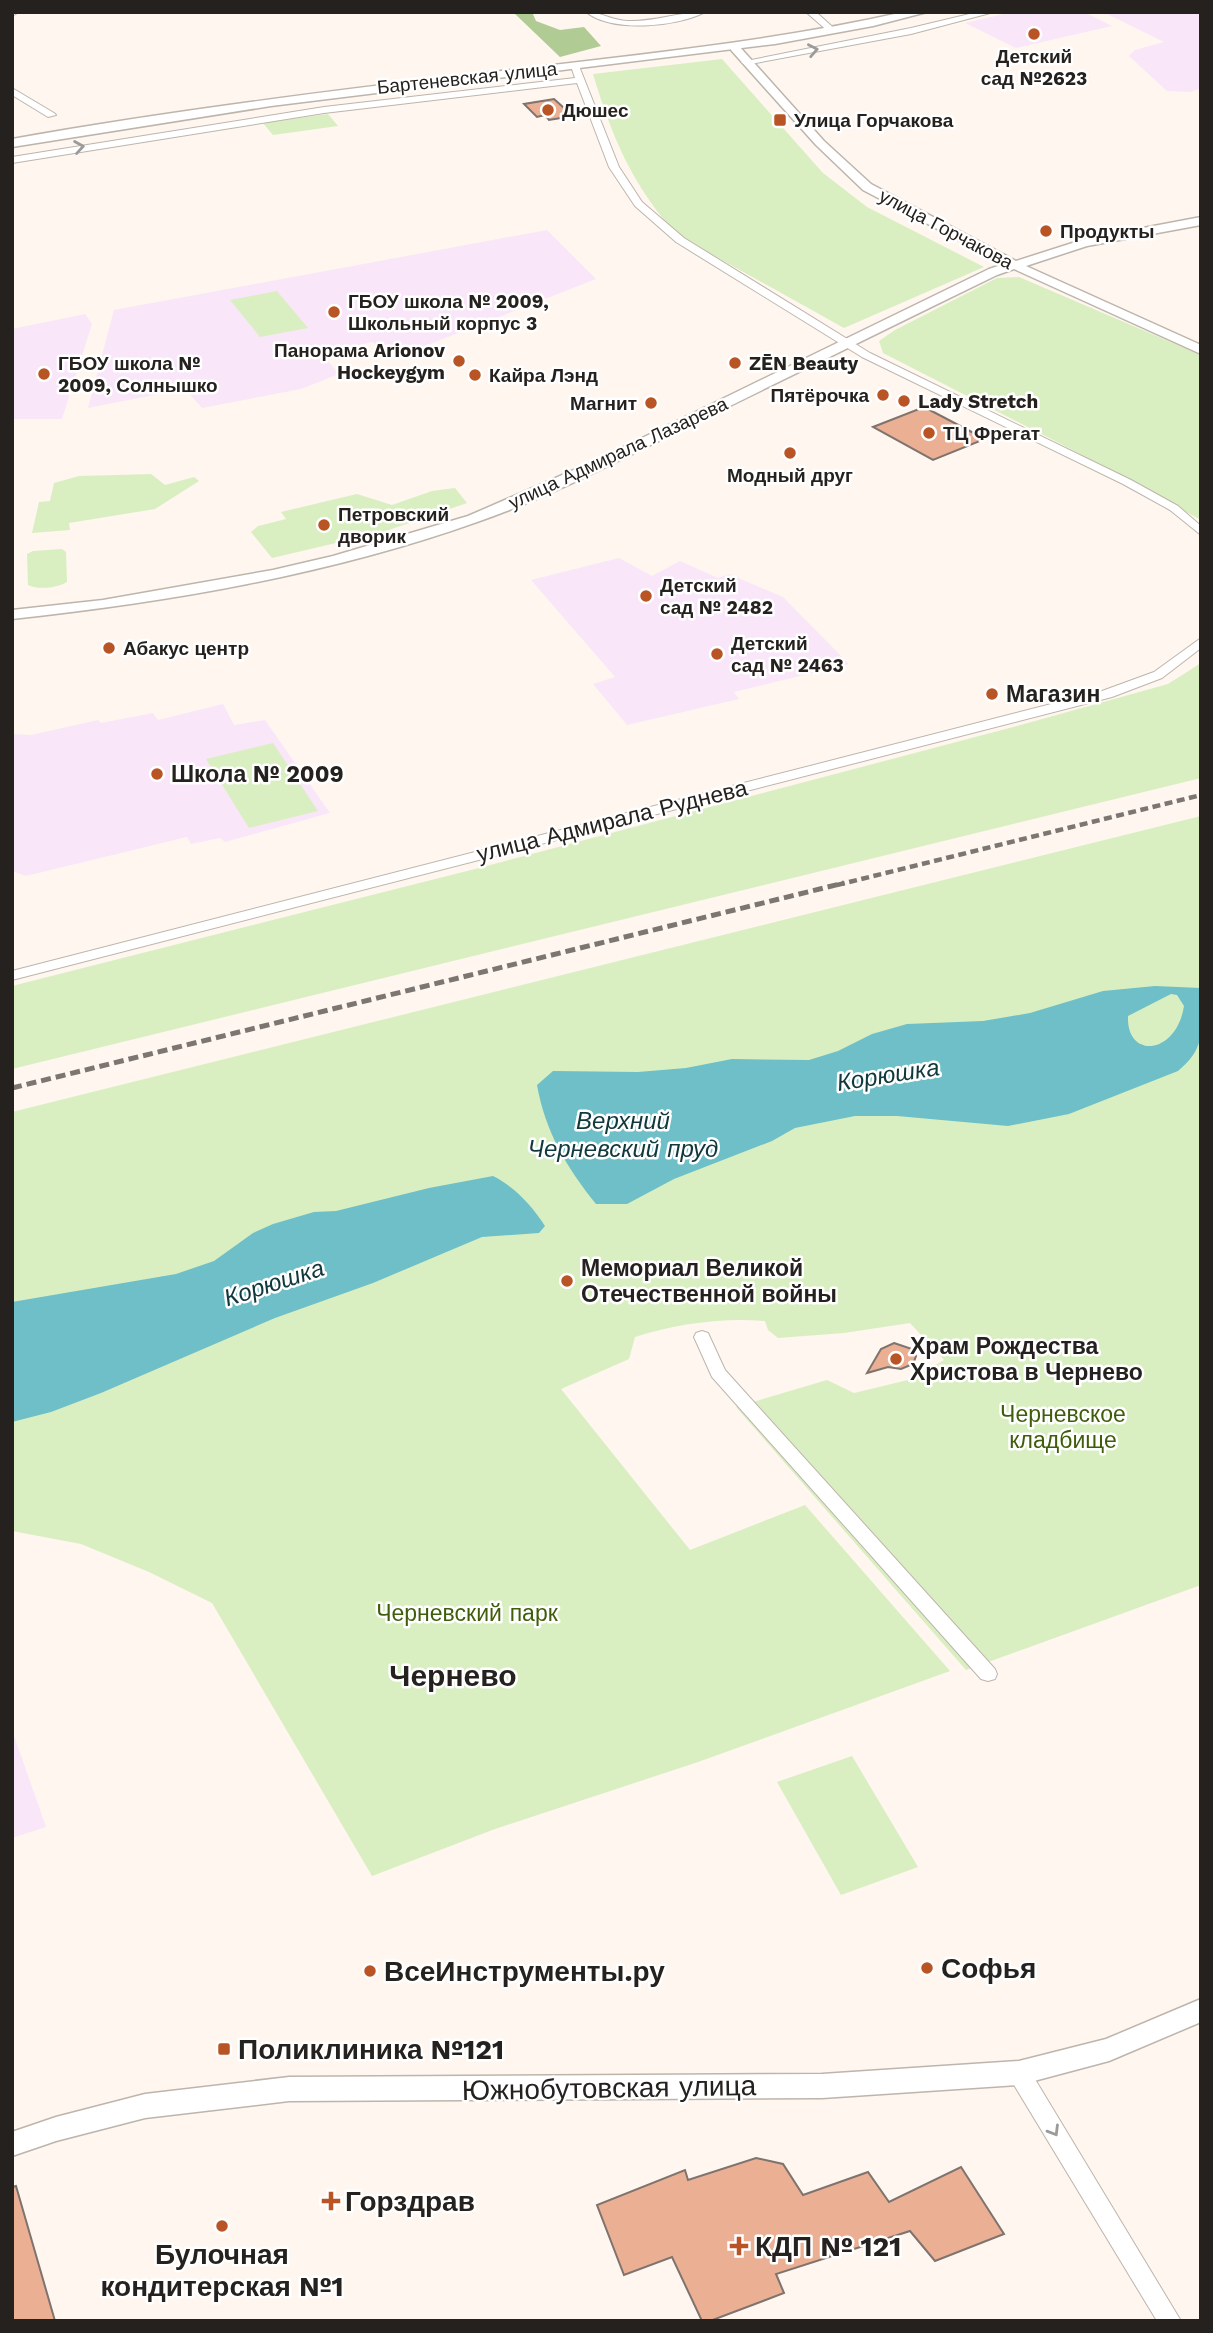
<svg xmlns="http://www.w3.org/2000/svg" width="1213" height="2333" font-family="'Work Sans',sans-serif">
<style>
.education{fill:#f9e7f9}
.green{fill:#d9efc1}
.forest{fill:#b1cb94}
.water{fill:#6ebfc7;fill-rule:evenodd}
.building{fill:#ebb093;stroke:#7e736e;stroke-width:2}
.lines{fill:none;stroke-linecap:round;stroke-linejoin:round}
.minor-casing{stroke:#bdb5ac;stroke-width:2}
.tertiary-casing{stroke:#bdb5ac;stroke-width:3}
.secondary-casing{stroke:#bdb5ac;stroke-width:3}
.minor{fill:#fff;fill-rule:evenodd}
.tertiary{fill:#fff;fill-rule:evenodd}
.secondary{fill:#fff;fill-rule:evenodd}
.rail-far1{stroke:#7c7672;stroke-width:4.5;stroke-dasharray:8 4.5;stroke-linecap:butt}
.rail{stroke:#7c7672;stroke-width:5;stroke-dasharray:10 5;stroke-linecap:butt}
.oneway{stroke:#9d9b9a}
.poi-dot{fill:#b95424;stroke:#fff;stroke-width:2.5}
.labels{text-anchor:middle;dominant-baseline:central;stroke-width:5;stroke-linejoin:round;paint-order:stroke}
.far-poi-label{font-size:19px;font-weight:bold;fill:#25211e;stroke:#fff;text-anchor:start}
.far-street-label{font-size:19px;fill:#25211e;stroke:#fff}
.poi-label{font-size:23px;font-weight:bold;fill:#25211e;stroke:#fff;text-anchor:start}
.street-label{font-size:23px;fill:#25211e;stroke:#fff}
.park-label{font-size:23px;fill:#3f5d0a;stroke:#fff}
.water-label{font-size:24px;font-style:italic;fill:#11383c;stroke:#fff}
.near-poi-label{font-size:28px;font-weight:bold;fill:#25211e;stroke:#fff;text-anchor:start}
.near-street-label{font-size:28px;fill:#25211e;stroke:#fff}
.district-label{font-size:30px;font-weight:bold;fill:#25211e;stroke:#fff}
</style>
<rect width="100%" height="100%" fill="#fef6ef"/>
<g class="education">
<path d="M1012 12H1084L1112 26 1016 48 965 23Z"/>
<path d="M1103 12H1201V88L1191 92 1167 91 1129 56 1135 50 1164 42Z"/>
<path d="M547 230 596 279 389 360 373 342 321 353 339 374 301 389 202 408 185 389 88 408 114 310Z"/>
<path d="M85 314 92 324 62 419H12V329Z"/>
<path d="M619 558 652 576 680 561 718 578 729 574 783 597 849 664 734 692 739 699 627 725 593 684 615 677 531 580Z"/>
<path d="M223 704 234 725 265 720 330 813 225 842 220 838 191 844 187 837 26 876 12 871V734L31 735 98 720 101 723 153 713 158 720Z"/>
<path d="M12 1730 46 1827 12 1838Z"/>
</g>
<g class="green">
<path d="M722 59 823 173 867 207 984 267 844 328 677 235C632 185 612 137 593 74Z"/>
<path d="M328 114 338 126 273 135 263 123Z"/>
<path d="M1019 277 1201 355V520L1061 444 883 353 879 341 895 330 997 278Z"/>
<path d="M277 291 308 328 260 337 230 300Z"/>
<path d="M151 474 165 485 194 477 199 481 155 509 69 523 70 530 32 533 39 502 50 501 54 483 79 476Z"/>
<path d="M455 488 467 503 383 532 272 558 251 532 258 526 286 519 281 512 357 494 392 505 432 491Z"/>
<path d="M62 549 66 552 67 582C57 588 38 590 28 585L27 554 33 551Z"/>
<path d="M1201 663V778L12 1069V986L479 868 1017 726 1168 684Z"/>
<path d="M273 743 318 811 249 828 206 759Z"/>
<path d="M1201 816V1585L966 1670 736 1407 827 1380 854 1393 912 1379 944 1360 910 1323 844 1333 778 1338 768 1330 765 1321C723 1317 675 1324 635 1337L629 1359 561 1389 690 1550 805 1505 950 1671 698 1762 495 1829 372 1876 212 1603 149 1572 81 1544 12 1531V1112Z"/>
<path d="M852 1756 918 1867 841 1895 777 1782Z"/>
</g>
<path class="forest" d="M513 12H532L536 21 560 30 584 27 601 46 560 57Z"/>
<g class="water">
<path d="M1155 986 1201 988C1201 1024 1209 1046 1178 1071L1069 1114 1008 1126 897 1116H855L795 1128 772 1141 674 1179 627 1204H596C567 1168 545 1131 537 1085L553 1071 638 1072 686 1068 732 1059 809 1060 838 1051 872 1034 907 1024 983 1021 1030 1013 1103 991ZM1171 994 1177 995 1184 1006C1176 1056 1126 1059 1128 1016Z"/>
<path d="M493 1176C515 1187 532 1206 545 1226L539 1233 482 1237 373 1283 275 1318 101 1393 51 1412 12 1422V1302L176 1274 214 1261 253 1233 273 1224 314 1212 336 1211 429 1188Z"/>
</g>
<g class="building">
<path d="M554 99 573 116 549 120 545 115 537 117 524 104Z"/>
<path d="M924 407 985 439 933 460 873 427Z"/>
<path d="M894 1343 912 1349 916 1356 913 1364 901 1369 888 1367 867 1373 881 1349Z"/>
<path d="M756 2158 783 2164 803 2195 868 2172 889 2202 961 2167 1004 2234 935 2261 910 2231 776 2274 784 2293 710 2321H702L672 2257 624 2275 597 2205 685 2170 688 2180Z"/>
<path d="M16 2186 55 2321H12V2187Z"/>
</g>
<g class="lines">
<g class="minor-casing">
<g id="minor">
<path d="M12 12H19L12 16Z"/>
<path d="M586 12C601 12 613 21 628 21 654 22 679 12 705 12 677 27 612 33 586 12Z"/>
<path d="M806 12H816L837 31 830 33Z"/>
<path d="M978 12H994L911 34 745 65 741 62 911 28Z"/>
<path d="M575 63 579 66 619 167 642 202 684 238 870 353 1131 480 1178 506 1201 526V535L1170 510 1123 484 862 357 676 242 635 206 609 167 577 83 324 113 12 163V157L324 107 575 78 571 66Z"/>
<path d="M12 88 54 113 56 115 48 117 12 95Z"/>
<path d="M1201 638V648L1162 678 1112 697 12 980V971L1102 691 1154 672Z"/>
<path d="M702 1331 708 1333 725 1370 995 1669 997 1674 995 1679 988 1681 981 1679 712 1377 694 1337 696 1333Z"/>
<path d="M1019 2064 1027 2066 1181 2321H1157L1011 2080 1008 2073 1011 2066Z"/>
</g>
</g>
<g class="tertiary-casing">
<g id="tertiary">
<path d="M731 46H739L824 141 871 184 1016 261 1085 239 1201 217V225L1087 246 1026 266 1201 345V354L1014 269 997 275C896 324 795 374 693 424 624 458 550 497 477 522 328 575 169 602 12 619V610L103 600 273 570 333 556 468 516 599 459 989 269 1004 264 863 190 816 145 731 50Z"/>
<path d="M1201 1999V2022L1109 2061 1019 2085 822 2098 289 2101 145 2118 56 2141 12 2156V2132L56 2117 145 2094 289 2077 822 2074 1019 2061 1106 2039Z"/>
</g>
</g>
<g class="secondary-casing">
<path id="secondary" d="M904 12H927L873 26 775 44 271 106 12 147V139C169 111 327 91 485 73 625 56 766 43 904 12Z"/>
</g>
<use href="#minor" class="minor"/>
<use href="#tertiary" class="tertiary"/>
<use href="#secondary" class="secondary"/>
<path class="rail-far1" d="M837 885 1201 795"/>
<path class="rail" d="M12 1088 844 883"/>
</g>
<defs><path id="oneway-chevron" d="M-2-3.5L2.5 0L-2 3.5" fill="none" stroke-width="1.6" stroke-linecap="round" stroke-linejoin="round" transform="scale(1.75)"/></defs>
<g class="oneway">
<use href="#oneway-chevron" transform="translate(813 50) rotate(-11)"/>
<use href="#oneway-chevron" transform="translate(79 147) rotate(-9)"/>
<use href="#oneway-chevron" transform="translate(1054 2131) rotate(59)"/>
</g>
<g class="poi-dot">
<circle cx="1034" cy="34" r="7"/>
<circle cx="548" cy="110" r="7"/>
<rect x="773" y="113" width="14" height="14" rx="3.5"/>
<circle cx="1046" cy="231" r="7"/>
<circle cx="334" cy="312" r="7"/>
<circle cx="459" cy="361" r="7"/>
<circle cx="735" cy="363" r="7"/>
<circle cx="44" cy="374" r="7"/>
<circle cx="475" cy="375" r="7"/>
<circle cx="883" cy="395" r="7"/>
<circle cx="904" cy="401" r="7"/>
<circle cx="651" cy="403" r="7"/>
<circle cx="929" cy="433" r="7"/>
<circle cx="790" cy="453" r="7"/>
<circle cx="324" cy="525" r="7"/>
<circle cx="646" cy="596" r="7"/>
<circle cx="109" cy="648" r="7"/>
<circle cx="717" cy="654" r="7"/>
<circle cx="992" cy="694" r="7"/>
<circle cx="157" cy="774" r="7"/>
<circle cx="567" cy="1281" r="7"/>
<circle cx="896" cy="1359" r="7"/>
<circle cx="927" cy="1968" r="7"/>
<circle cx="370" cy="1971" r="7"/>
<rect x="217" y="2042" width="14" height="14" rx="3.5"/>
<path d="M327.5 2190.5h7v7h7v7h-7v7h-7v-7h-7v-7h7z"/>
<circle cx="222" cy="2226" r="7"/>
<path d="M735.5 2235.5h7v7h7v7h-7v7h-7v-7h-7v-7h7z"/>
</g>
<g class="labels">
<g class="far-poi-label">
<text x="1034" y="56" text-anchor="middle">Детский<tspan x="1034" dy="22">сад №2623</tspan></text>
<text x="562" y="110">Дюшес</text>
<text x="794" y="120">Улица Горчакова</text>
<text x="1060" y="231">Продукты</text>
<text x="348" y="301">ГБОУ школа № 2009,<tspan x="348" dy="22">Школьный корпус 3</tspan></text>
<text x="445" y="350" text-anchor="end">Панорама Arionov<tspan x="445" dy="22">Hockeygym</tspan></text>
<text x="58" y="363">ГБОУ школа №<tspan x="58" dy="22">2009, Солнышко</tspan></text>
<text x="749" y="363">ZĒN Beauty</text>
<text x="489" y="375">Кайра Лэнд</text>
<text x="869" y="395" text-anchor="end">Пятёрочка</text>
<text x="918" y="401">Lady Stretch</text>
<text x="637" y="403" text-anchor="end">Магнит</text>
<text x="943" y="433">ТЦ Фрегат</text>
<text x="790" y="475" text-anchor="middle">Модный друг</text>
<text x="338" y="514">Петровский<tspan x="338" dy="22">дворик</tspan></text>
<text x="660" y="585">Детский<tspan x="660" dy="22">сад № 2482</tspan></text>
<text x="731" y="643">Детский<tspan x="731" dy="22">сад № 2463</tspan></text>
<text x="123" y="648">Абакус центр</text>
</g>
<g class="far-street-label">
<text transform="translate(467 78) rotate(-6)">Бартеневская улица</text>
<text transform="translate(946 229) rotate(28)">улица Горчакова</text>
<text transform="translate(618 453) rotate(-25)">улица Адмирала Лазарева</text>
</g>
<g class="poi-label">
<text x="1006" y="694">Магазин</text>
<text x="171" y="774">Школа № 2009</text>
<text x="581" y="1268">Мемориал Великой<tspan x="581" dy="26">Отечественной войны</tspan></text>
<text x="910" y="1346">Храм Рождества<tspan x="910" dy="26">Христова в Чернево</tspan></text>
</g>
<g class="street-label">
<text transform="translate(612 821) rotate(-14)">улица Адмирала Руднева</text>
</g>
<g class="park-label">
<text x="1063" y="1414">Черневское<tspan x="1063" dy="26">кладбище</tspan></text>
<text x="467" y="1613">Черневский парк</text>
</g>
<g class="water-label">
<text transform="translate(888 1075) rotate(-9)">Корюшка</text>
<text x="623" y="1121">Верхний<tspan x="623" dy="28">Черневский пруд</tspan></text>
<text transform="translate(274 1283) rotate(-18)">Корюшка</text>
</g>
<g class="near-poi-label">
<text x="941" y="1968">Софья</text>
<text x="384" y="1971">ВсеИнструменты.ру</text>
<text x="238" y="2049">Поликлиника №121</text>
<text x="345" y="2201">Горздрав</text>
<text x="755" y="2246">КДП № 121</text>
<text x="222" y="2254" text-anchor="middle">Булочная<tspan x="222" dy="32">кондитерская №1</tspan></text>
</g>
<g class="near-street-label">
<text transform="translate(609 2088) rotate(-1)">Южнобутовская улица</text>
</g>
<g class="district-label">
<text x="453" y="1675">Чернево</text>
</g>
</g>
<rect width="1213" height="2333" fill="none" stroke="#25211e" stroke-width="28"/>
</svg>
